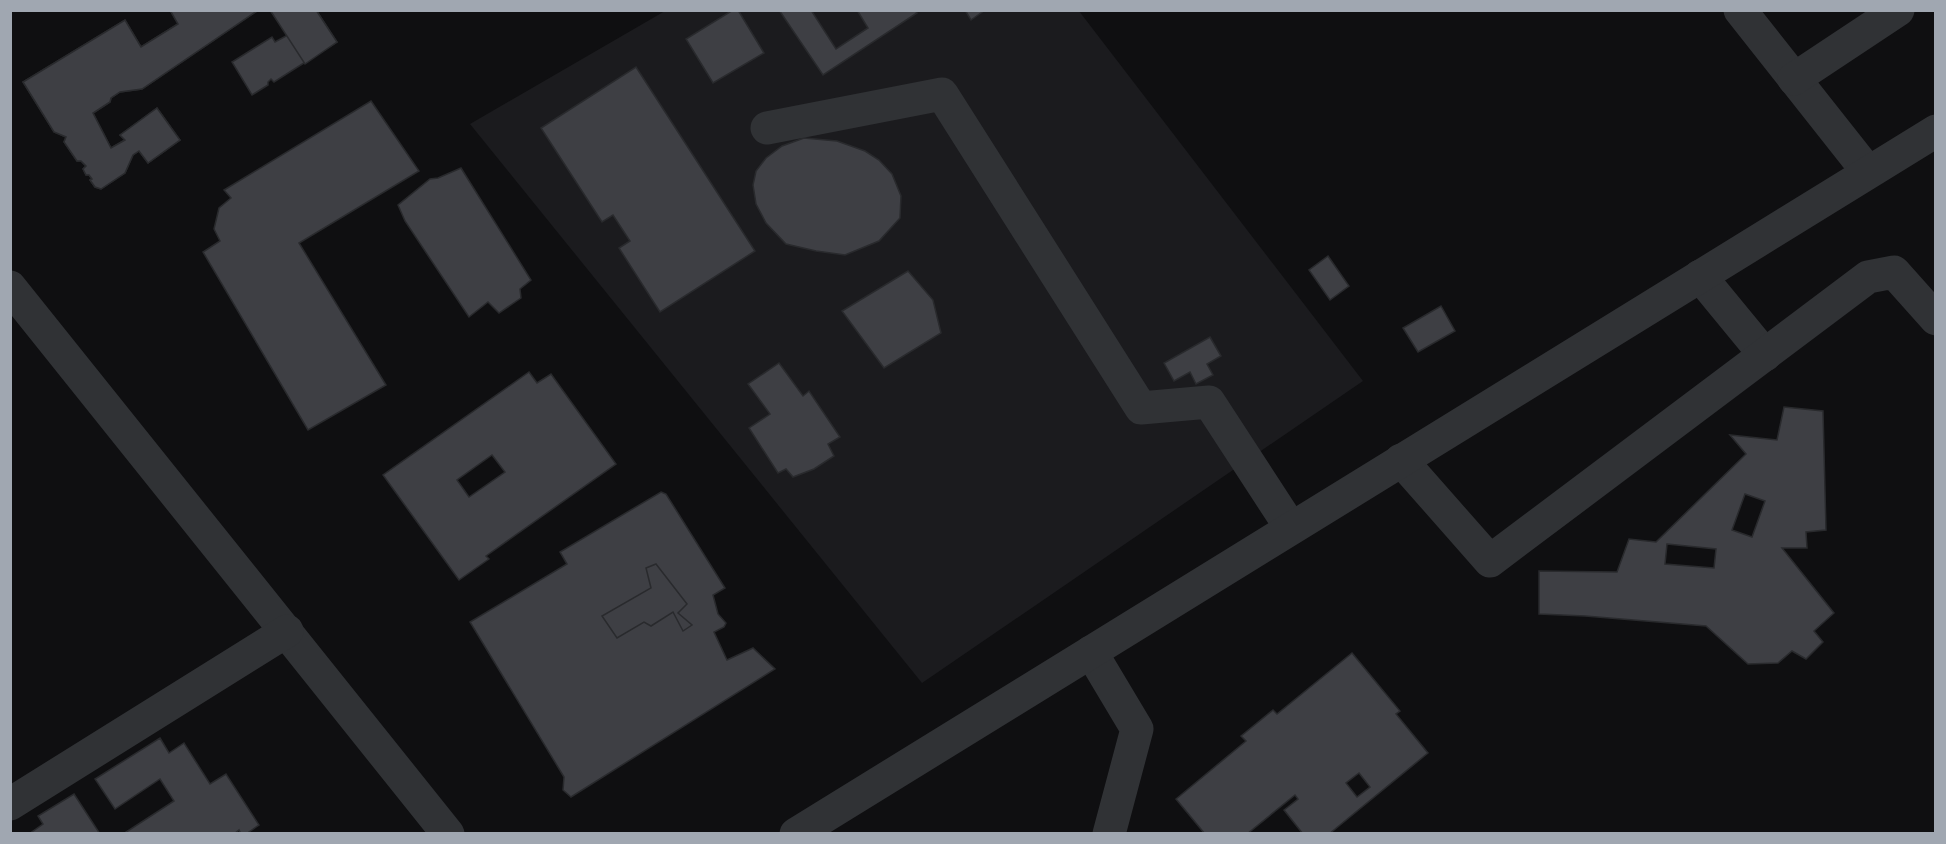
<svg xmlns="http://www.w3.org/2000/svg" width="1946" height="844" font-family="'Open Sans',sans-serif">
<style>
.built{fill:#1b1b1e}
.building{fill:#3e3f44;stroke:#292a2d;stroke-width:1.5;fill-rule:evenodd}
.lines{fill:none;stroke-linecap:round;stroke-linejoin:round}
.minor{stroke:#303235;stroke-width:33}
</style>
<rect width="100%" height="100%" fill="#0f0f11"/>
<path class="built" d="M665 11H1079L1363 381 922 683 470 124Z"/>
<g class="building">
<path d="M170 10 257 11 142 89 120 92 111 98 110 102 93 113 111 148 125 140 120 135 157 108 180 140 148 163 139 151 133 155 125 173 101 189 95 187 90 180 92 179 89 175H86L83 169 86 166 81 161H77L64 142 66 137 54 132 23 82 125 20 141 47 178 24Z"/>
<path d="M170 10 257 11 142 89 120 92 111 98 110 102 93 113 111 148 125 140 120 135 157 108 180 140 148 163 139 151 133 155 125 173 101 189 95 187 90 180 92 179 89 175H86L83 169 86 166 81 161H77L64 142 66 137 54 132 23 82 125 20 141 47 178 24Z"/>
<path d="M270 10H316L337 42 274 82 271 79 268 82V85L252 95 232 62 272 37 275 42 288 35Z"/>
<path d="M270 10H316L337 42 305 64Z"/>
<path d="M733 10H738L764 53 713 83 686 39Z"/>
<path d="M779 10H811L836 49 868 28 857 10H915L917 13 823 75Z"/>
<path d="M965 10H985L971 20Z"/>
<path d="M636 67 755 251 660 312 619 248 630 241 613 215 602 222 541 128Z"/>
<path d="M371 101 419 171 299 243 386 385 308 430 203 252 220 241 214 229 219 208 231 198 224 190Z"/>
<path d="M804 138 837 141 865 151 879 160 892 174 901 196 900 218 879 241 845 255 816 251 786 244 766 223 756 204 753 185 756 171 766 158 782 146Z"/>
<path d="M461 168 531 280 520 289 521 298 499 313 488 302 469 317 405 221 398 205 430 179 438 178Z"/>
<path d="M1328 256 1349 286 1330 300 1309 270Z"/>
<path d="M908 271 933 300 941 333 884 368 842 311Z"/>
<path d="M1441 306 1455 331 1418 352 1403 328Z"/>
<path d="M1210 337 1221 356 1207 364 1213 375 1196 384 1190 372 1174 381 1164 363Z"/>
<path d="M779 363 803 396 809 391 840 437 828 444 834 456 814 469 793 477 786 469 778 473 749 428 770 414 748 384Z"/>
<path d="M529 372 537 383 551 374 616 464 486 556 489 559 459 580 383 475ZM492 455 505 472 469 497 457 480Z"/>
<path d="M1784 407 1823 411 1826 530 1806 532 1807 548H1782L1834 613 1814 631 1823 642 1806 659 1792 651 1778 663 1748 664 1706 626 1585 616 1539 614V571L1617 572 1629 539 1656 542 1746 454 1730 435 1777 440ZM1745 494 1765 501 1752 537 1732 530ZM1667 544 1716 549 1714 568 1665 564Z"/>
<path d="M661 492 666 494 725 588 713 595 718 614 726 623 724 627 714 632 727 660 753 648 775 669 571 797 563 790 564 777 470 622 567 564 560 552Z"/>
<path d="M656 564 687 604 678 613 692 625 683 631 673 612 651 626 644 622 617 638 602 616 651 588 646 568Z"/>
<path d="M1352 653 1400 711 1396 714 1428 753 1329 834H1303L1284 810 1298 799 1295 795 1247 834H1205L1176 799 1246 741 1241 736 1273 710 1277 714ZM1359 773 1370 787 1357 797 1346 783Z"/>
<path d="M160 738 169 753 184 743 210 784 226 774 259 825 246 834H241L239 830 234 834H123L174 801 160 779 115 809 95 779Z"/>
<path d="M74 794 100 834H29L43 824 38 816Z"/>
</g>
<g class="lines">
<g class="minor">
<path d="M1740 10 1868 172"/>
<path d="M1794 79 1898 10"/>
<path d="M767 128 942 94 1141 408 1209 402 1291 528"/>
<path d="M1700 276 1765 355"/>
<path d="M10 287 448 834"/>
<path d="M1401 460 1490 561 1868 277 1894 272 1936 319"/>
<path d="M1091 652 1137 729 1109 834"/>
<path d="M10 804 287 631"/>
<path d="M796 834 1936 131"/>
</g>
</g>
<rect width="1946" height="844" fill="none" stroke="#a0a7b1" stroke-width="24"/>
</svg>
